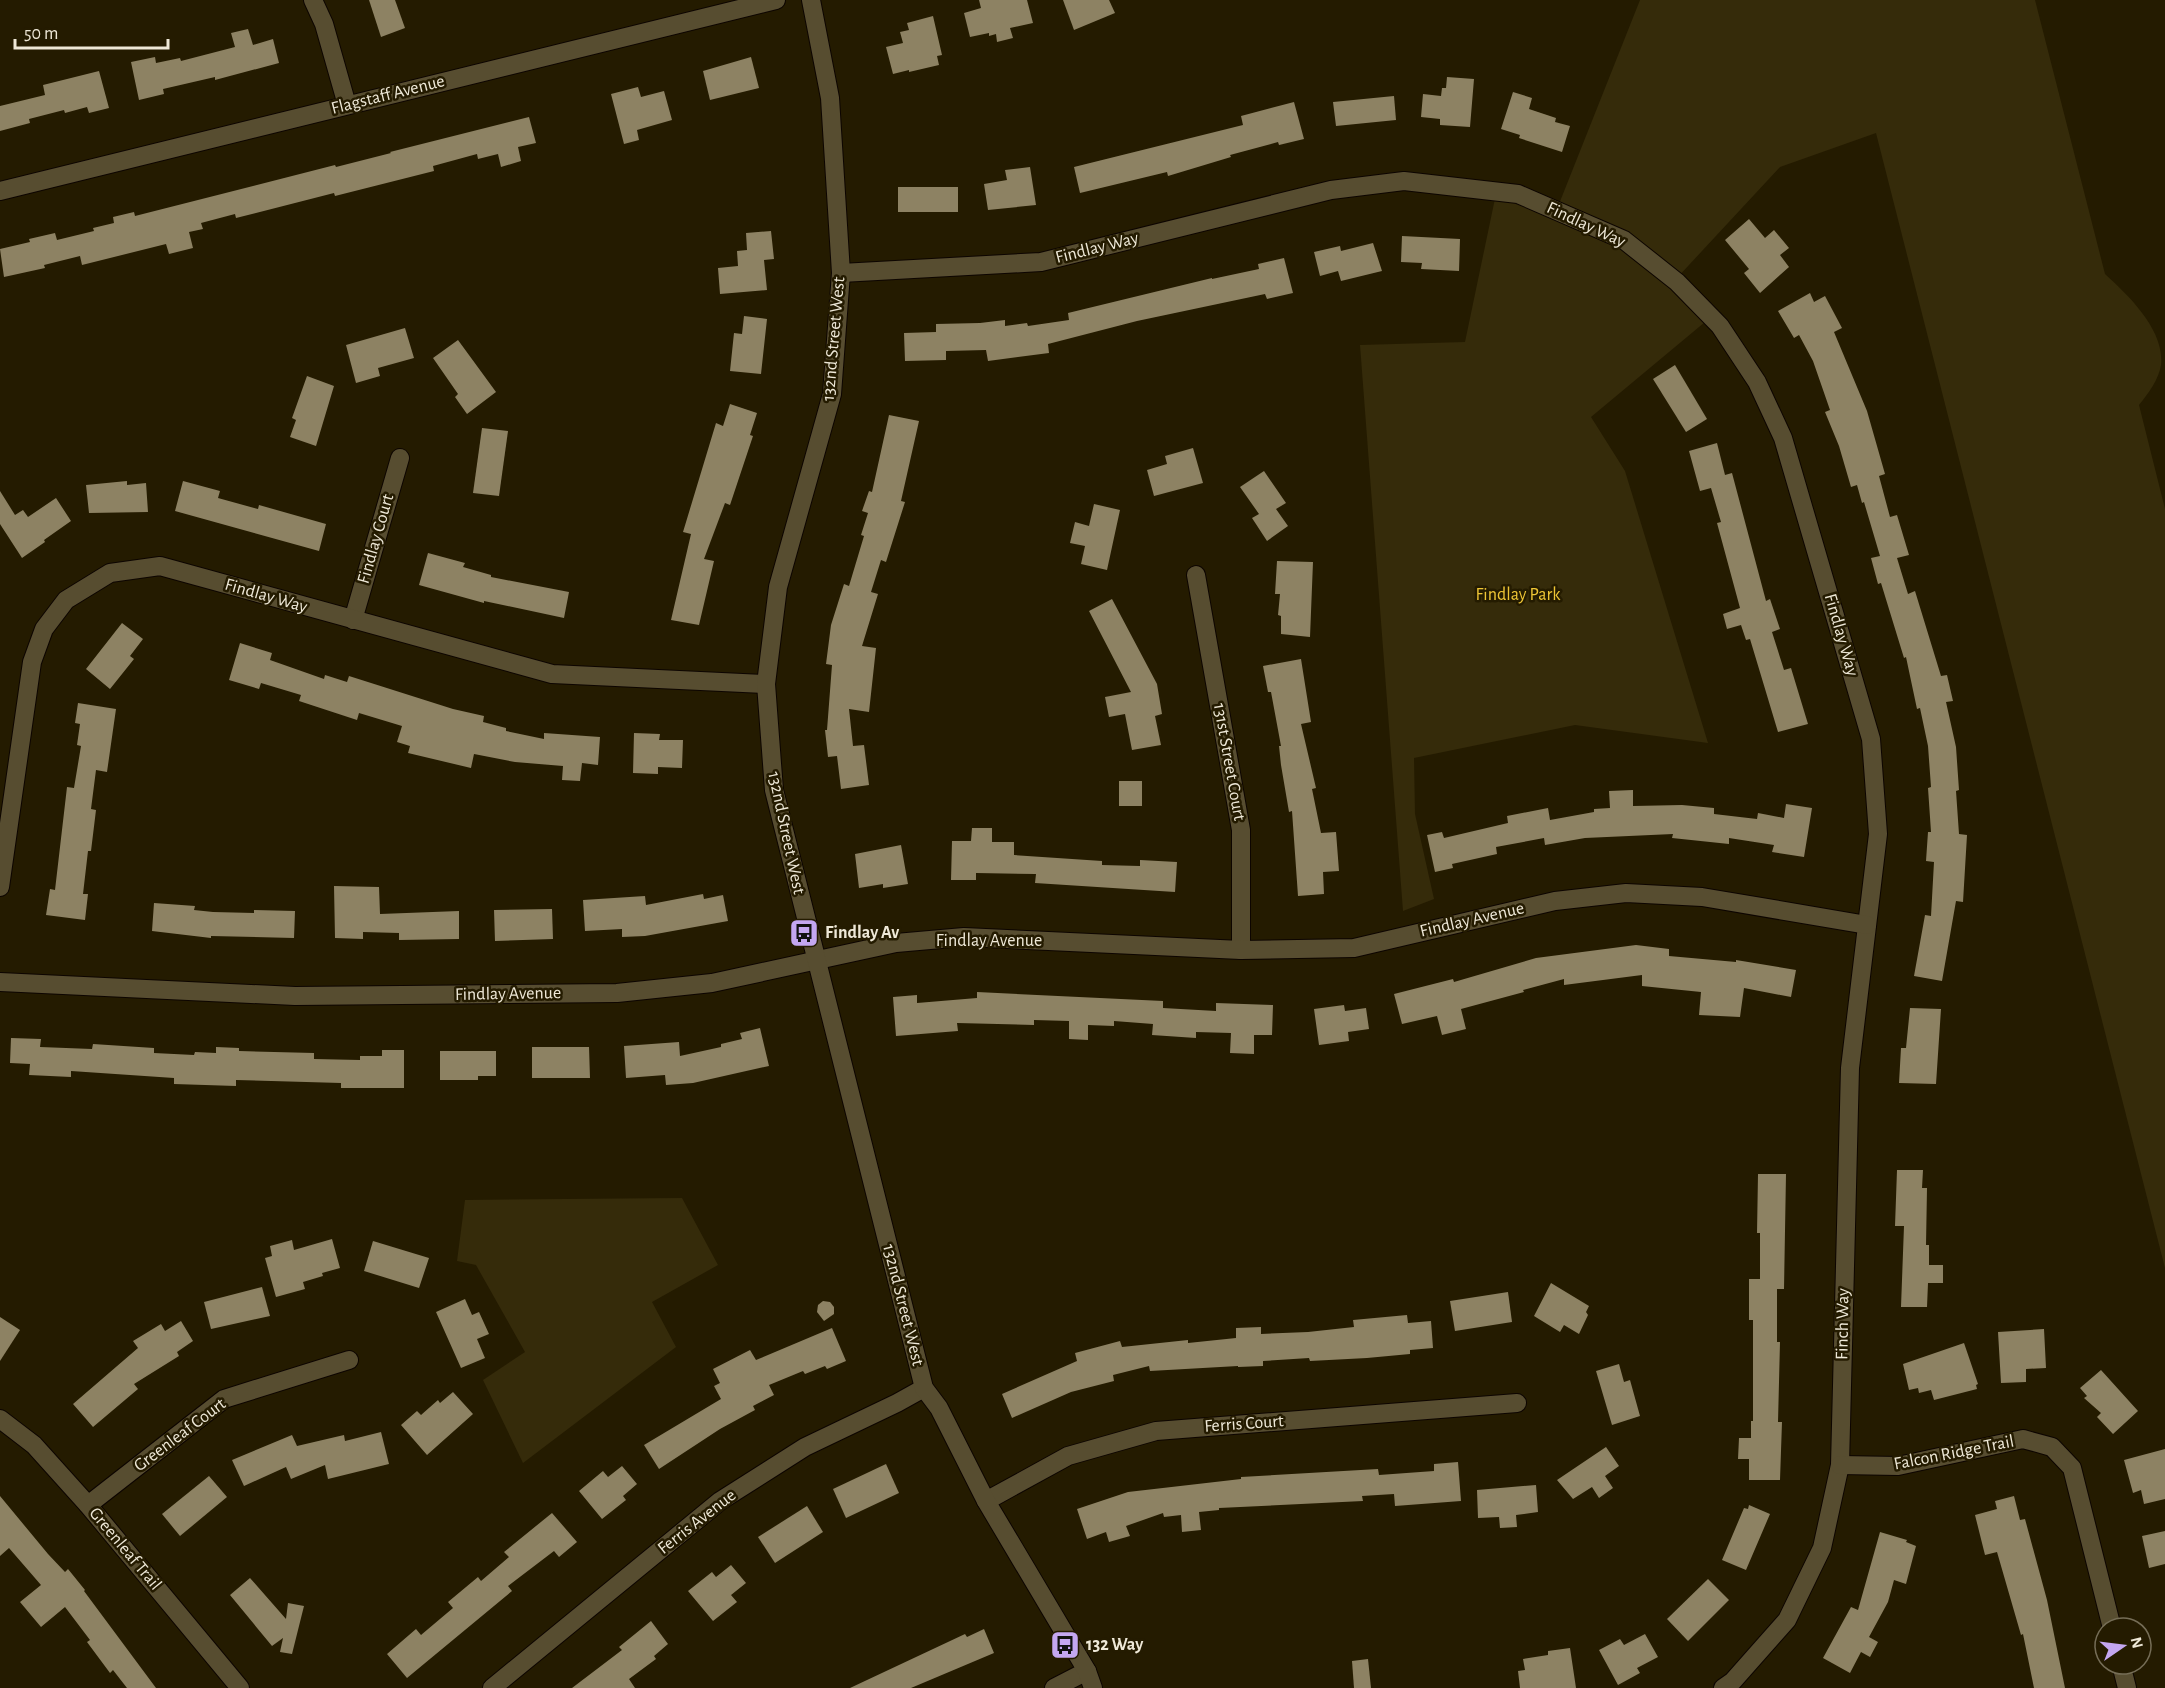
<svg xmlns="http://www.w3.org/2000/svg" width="2165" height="1688" font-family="'Alegreya Sans',sans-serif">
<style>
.green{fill:#352b0a}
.building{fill:#8d8263}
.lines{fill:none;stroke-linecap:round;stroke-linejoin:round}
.minor-casing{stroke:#0d0500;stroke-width:20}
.tertiary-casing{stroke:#0d0500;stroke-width:20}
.minor{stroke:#574d30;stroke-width:18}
.tertiary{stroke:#574d30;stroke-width:18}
.labels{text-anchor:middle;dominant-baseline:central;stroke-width:5;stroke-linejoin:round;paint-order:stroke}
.street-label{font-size:18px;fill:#eee8d7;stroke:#241b00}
.park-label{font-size:18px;fill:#efc635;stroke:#241b00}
.poi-label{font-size:18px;font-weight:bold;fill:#eee8d7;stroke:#241b00;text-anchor:start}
</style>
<rect width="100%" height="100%" fill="#241b00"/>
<g class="green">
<path d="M1640 0H2035L2105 274C2128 295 2165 330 2161 365 2159 379 2148 394 2139 405L2165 509V1268L1876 133 1780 167 1676 279 1711 317 1591 417 1625 471 1708 743 1575 725 1414 758 1415 814 1434 899 1403 911 1360 345 1465 342 1497 189 1557 209Z"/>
<path d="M682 1198 718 1265 652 1302 676 1347 523 1463 483 1380 525 1352 476 1265 457 1261 465 1200Z"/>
</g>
<g class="building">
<path d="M369 0H395L405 28 381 37Z"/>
<path d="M979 0H1027L1033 23 1010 28 1013 38 997 42 996 34 989 36V33L970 37 964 13 981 8Z"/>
<path d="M1063 0H1109L1115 13 1074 30Z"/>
<path d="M933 16 942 55 937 56 939 65 909 72V70L893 74 886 47 903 43 900 32 909 30 907 23Z"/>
<path d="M248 29 253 45 273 39 279 63 215 80V77L163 89 164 94 139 100 131 62 155 57 156 63 180 58 181 61 235 47 231 33Z"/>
<path d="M751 57 759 88 710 100 703 71Z"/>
<path d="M99 71 109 108 89 113 87 107 65 113 64 110 29 119 30 123 0 131V106L45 95 43 85Z"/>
<path d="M1447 77 1474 79 1470 127 1440 125V119L1421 117 1423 94 1441 96 1442 88H1446Z"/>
<path d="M638 87 641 97 664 91 672 120 637 130 639 140 624 144 611 94Z"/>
<path d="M1513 92 1532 98 1529 109 1556 118 1555 122 1570 126 1562 152 1519 138 1520 135 1501 129Z"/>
<path d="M1394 96 1396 120 1336 126 1333 102Z"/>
<path d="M1294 102 1304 139 1279 145 1278 142 1230 155 1231 157 1168 176 1167 172 1080 193 1074 167 1243 125 1241 116Z"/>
<path d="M529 117 536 143 518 147 521 161 501 167 498 154 478 159 477 154 433 166 434 171 335 196 334 193 236 218 235 214 201 223 203 229 189 232 193 248 169 254 166 244 82 265 80 256 44 265 45 268 4 277 0 249 30 242 29 239 55 233 57 240 94 231 93 228 114 223 113 217 134 212 135 216 335 165 336 167 391 153 390 152Z"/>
<path d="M1030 167 1036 205 988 210 984 184 1007 180 1005 170Z"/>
<rect x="898" y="187" width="60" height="25"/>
<path d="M1749 219 1765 238 1774 230 1789 248 1780 255 1789 267 1760 293 1744 273 1749 269 1725 240Z"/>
<path d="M771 231 774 259 764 260 767 290 720 294 718 268 738 266 737 251 747 250 746 233Z"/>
<path d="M1402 236 1460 239 1459 271 1421 269 1422 263 1401 262Z"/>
<path d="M1373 243 1382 271 1341 281 1338 271 1320 276 1314 252 1340 246 1341 251Z"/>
<path d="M1284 258 1293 293 1267 299 1265 294 1137 321 1048 344 1049 353 988 361 986 350 946 351V360L905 361 904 333 936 332V324L980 323 1005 320V326L1027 323 1028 326 1069 320 1068 313 1212 278V279L1259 269 1258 264Z"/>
<path d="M1810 293 1814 302 1825 296 1842 328 1834 332 1867 411 1885 474 1879 476 1890 517 1897 515 1909 555 1897 558 1908 594 1915 591 1941 676 1947 675 1953 701 1946 702 1956 747 1959 790 1956 791 1959 834 1967 835 1963 902 1956 901 1942 981 1914 976 1925 915 1931 916 1934 862 1926 861 1928 832H1931L1928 788 1931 787 1928 746 1920 708 1917 709 1906 657 1904 658 1881 583 1878 584 1871 558 1880 556 1864 502 1862 503 1857 485 1851 487 1839 446 1825 412 1830 410 1813 361 1799 335 1794 338 1778 311Z"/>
<path d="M744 316 767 319 761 374 730 371 734 333 742 334Z"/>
<path d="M405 328 414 358 378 368 380 376 356 383 346 345Z"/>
<path d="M458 340 496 392 467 414 455 397 458 394 433 358Z"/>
<path d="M1675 365 1707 419 1686 432 1653 379Z"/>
<path d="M307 376 334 386 316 446 290 437 296 420 292 418Z"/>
<path d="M730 404 757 413 750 435 753 436 730 505 725 503 704 559 714 561 699 625 671 620 691 534 683 532 716 423 723 426Z"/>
<path d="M889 415 919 421 901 501 905 502 886 562 881 560 871 592 878 594 862 646 876 648 869 712 849 709 853 746 864 745 869 785 841 789 837 756 828 757 825 730H827L832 665 826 664 831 625 844 584 849 586 864 536 861 535 868 513 862 511 869 491 872 492Z"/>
<path d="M482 428 508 431 499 496 473 493Z"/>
<path d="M1717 443 1725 475 1732 473 1766 601 1770 599 1780 629 1772 632 1784 670 1791 668 1808 724 1778 732 1750 639 1746 640 1741 625 1727 629 1723 614 1740 608 1717 523 1721 522 1711 488 1700 491 1689 451Z"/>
<path d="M1193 448 1203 483 1154 496 1147 470 1167 464 1165 456Z"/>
<path d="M1264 471 1286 503 1276 509 1288 526 1267 541 1252 518 1259 514 1240 487Z"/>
<path d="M127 481V485L146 483 148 512 89 513 86 485Z"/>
<path d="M183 481 220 491 218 498 258 509 259 505 326 524 319 551 175 511Z"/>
<path d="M0 491 15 515 23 510 28 517 56 498 71 521 44 540 45 542 22 558 0 524Z"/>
<path d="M1094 504 1120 510 1107 570 1081 564 1085 546 1070 543 1075 522 1089 526Z"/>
<path d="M428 553 465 563 463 567 491 575V577L569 592 564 618 484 601V603L419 585Z"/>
<path d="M1277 561 1313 562 1310 637 1281 634V616L1278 615 1280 594H1275Z"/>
<path d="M1112 599 1157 684 1162 714 1155 716 1161 745 1132 750 1125 714 1109 717 1105 697 1131 692 1089 611Z"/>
<path d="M122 623 143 639 130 656 134 659 110 689 86 669Z"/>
<path d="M240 643 272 653 270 660 324 679 325 675 347 682 349 676 453 709 484 716 483 722 506 728V731L544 739V733L600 737 598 765 582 763 580 781 562 780 563 766 515 762 474 754 471 768 408 753 410 746 397 742 402 726 359 713 357 720 299 701 301 695 261 683 259 689 229 680Z"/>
<path d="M1301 659 1311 722 1301 724 1316 788 1312 789 1321 833 1336 832 1339 871 1323 872 1324 894 1298 896 1292 811 1289 812 1281 765 1279 746H1281L1271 692H1268L1263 666Z"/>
<path d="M78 703 116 709 107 772 96 770 91 809 96 810 91 851H88L83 894H88L85 920 46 915 50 889 55 890 67 787 74 788 81 746 77 745 80 724 75 723Z"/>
<path d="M634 733 660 734 659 740H683L682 768 658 767V774L633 773Z"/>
<rect x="1119" y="781" width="23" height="25"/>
<path d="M1633 790V806L1682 805 1714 808V814L1757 819 1758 813 1784 818 1786 804 1812 808 1804 857 1772 852 1774 845 1729 838V844L1672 838 1673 834 1585 838 1545 845 1544 838 1496 847 1497 854 1452 864 1453 868 1435 872 1427 835 1442 832 1444 838 1508 823 1507 816 1548 808 1550 820 1594 812V809L1610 808 1609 791Z"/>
<path d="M972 828H992V842H1014V855L1102 861V865L1140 866V860L1177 862 1175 892 1035 883 1036 874 976 873V880H951L952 841H971Z"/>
<path d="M901 845 908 884 883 888V884L859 888 855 854Z"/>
<path d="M334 886 379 887 380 914 459 911V939L399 940V933L363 932V939L335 938Z"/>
<path d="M703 894 704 899 723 895 728 921 645 936 622 937V929L585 931 583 900 645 896 646 905Z"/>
<path d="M154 903 195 906 194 910 213 912 254 913V910L295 911 294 938 211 936V938L152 931Z"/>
<path d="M552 909 553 939 495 941 494 910Z"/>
<path d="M1636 945 1669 949V956L1736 962V960L1796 970 1791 997 1744 988 1740 1017 1699 1015 1701 992 1642 986V975L1564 985V979L1523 990 1524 992 1461 1009 1466 1029 1442 1035 1437 1016 1402 1024 1394 994 1453 979 1454 982 1536 958Z"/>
<path d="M977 992 1163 1001V1008L1216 1011V1003L1273 1005 1272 1035H1254V1054L1230 1053 1231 1033 1196 1032V1038L1152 1035 1153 1024 1114 1021V1026L1088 1025V1040L1069 1039V1021L1034 1020V1025L957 1023 958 1031 896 1036 893 997 917 995V1003L977 998Z"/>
<path d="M1344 1005 1345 1011 1366 1008 1369 1029 1348 1032 1349 1041 1319 1045 1314 1009Z"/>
<path d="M1910 1008 1941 1009 1936 1084 1899 1083 1901 1048H1906Z"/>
<path d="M760 1028 769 1066 693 1083 666 1085 665 1075 626 1078 624 1046 679 1042 680 1056 721 1047V1044L742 1039 740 1033Z"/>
<path d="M11 1038 41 1039 40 1047 92 1049 93 1044 154 1048V1053L194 1055 195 1052 216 1053V1047L239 1048V1051L314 1053V1059L360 1060V1056H382V1050H404V1088H341V1083L236 1080V1086L174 1084V1078L71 1071V1077L29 1075 30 1064 10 1063Z"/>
<path d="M532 1047H589L590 1078H532Z"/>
<path d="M440 1051H496V1076H478V1080H440Z"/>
<path d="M1897 1170H1923L1922 1188H1927L1926 1245H1929V1265H1943V1283H1928L1927 1307H1901L1904 1226H1895Z"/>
<path d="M1758 1174H1786L1784 1289H1777V1342H1780L1778 1422H1782L1780 1480H1749V1459H1738L1739 1438H1751V1421H1753V1320H1749V1279H1760V1233H1757Z"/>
<path d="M332 1239 340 1268 322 1273 323 1276 303 1282 305 1289 276 1297 265 1258 272 1256 270 1246 292 1240 294 1250Z"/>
<path d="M373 1241 429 1258 419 1288 364 1271Z"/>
<path d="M1551 1283 1589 1306 1586 1312 1588 1315 1579 1334 1564 1325 1560 1332 1534 1316Z"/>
<path d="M262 1287 270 1316 211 1329 204 1302Z"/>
<path d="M1508 1292 1512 1322 1455 1331 1450 1301Z"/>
<path d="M465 1299 472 1315 479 1312 489 1334 477 1339 485 1358 461 1368 436 1312Z"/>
<path d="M823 1301 830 1302 834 1307V1314L824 1321 817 1312 818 1305Z"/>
<path d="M1407 1315 1408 1323 1431 1321 1433 1348 1410 1350V1354L1367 1358 1310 1361 1309 1358 1263 1361V1366L1238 1367V1366L1150 1371 1149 1366 1113 1375 1114 1381 1071 1392 1012 1418 1002 1394 1077 1361 1075 1353 1120 1341 1122 1347 1188 1340V1343L1236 1338V1328L1261 1327V1334L1308 1332 1354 1327 1353 1320Z"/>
<path d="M0 1317 20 1330 0 1361Z"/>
<path d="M181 1321 193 1341 177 1352 179 1356 134 1384 138 1389 93 1427 73 1404 138 1348 133 1341 161 1324 165 1331Z"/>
<path d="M832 1328 846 1361 827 1369 825 1366 805 1374 803 1371 769 1385 774 1395 753 1406 755 1410 720 1429 659 1469 644 1445 721 1399 714 1386 720 1383 713 1369 750 1350 756 1360Z"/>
<path d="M2044 1329 2046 1368 2026 1369V1382L2001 1383 1998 1332Z"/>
<path d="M1964 1343 1978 1384 1976 1385 1977 1389 1934 1400 1931 1390 1919 1393 1918 1388 1909 1390 1903 1364Z"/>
<path d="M1619 1364 1624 1382 1630 1380 1640 1416 1612 1425 1596 1371Z"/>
<path d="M2101 1370 2138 1411 2113 1434 2097 1417 2101 1413 2084 1398 2087 1396 2080 1388Z"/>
<path d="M453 1392 473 1414 427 1455 401 1425 417 1411 421 1415 438 1400 440 1403Z"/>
<path d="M381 1432 389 1464 328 1479 325 1465 291 1479 286 1467 244 1486 232 1460 292 1435 297 1446 344 1435 345 1441Z"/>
<path d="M1606 1447 1619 1466 1605 1476 1613 1488 1599 1498 1592 1487 1573 1499 1557 1480Z"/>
<path d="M2165 1449V1499L2144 1504 2141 1490 2133 1493 2124 1460Z"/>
<path d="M1458 1462 1461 1501 1395 1506 1394 1494 1362 1496 1363 1501 1219 1508V1510L1199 1512 1201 1530 1182 1532 1181 1515 1164 1517 1163 1513 1126 1526 1130 1536 1109 1542 1106 1532 1087 1539 1077 1509 1128 1492 1241 1479V1477L1378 1469 1379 1475 1434 1471V1464Z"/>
<path d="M886 1464 899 1493 846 1518 833 1489Z"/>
<path d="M622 1466 637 1484 623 1496 626 1500 602 1519 579 1491 603 1471 608 1477Z"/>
<path d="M209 1476 227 1497 180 1536 162 1514Z"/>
<path d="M1536 1485 1538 1512 1516 1515 1517 1527 1500 1528 1499 1517 1478 1518 1477 1490Z"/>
<path d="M0 1496 48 1554 65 1572 68 1569 85 1590 84 1591 156 1688H127L113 1670 110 1673 87 1642 90 1640 65 1607 41 1627 20 1602 41 1585 9 1548 0 1556Z"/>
<path d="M2014 1496 2020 1520 2025 1519 2047 1600 2065 1688H2034L2023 1634 2021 1635 1997 1552 1985 1555 1975 1515 1997 1509 1995 1501Z"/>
<path d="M1749 1505 1770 1514 1746 1570 1722 1560 1744 1508 1748 1509Z"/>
<path d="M807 1506 823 1532 775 1563 758 1537Z"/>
<path d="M552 1513 577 1542 559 1557 554 1551 508 1586 512 1591 407 1678 387 1654 416 1629 421 1635 453 1608 448 1602 478 1577 481 1581 509 1557 504 1552Z"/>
<path d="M2165 1531V1564L2149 1568 2142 1536Z"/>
<path d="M1880 1532 1907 1540 1906 1542 1916 1546 1906 1584 1894 1580 1888 1602 1869 1637 1878 1642 1870 1657 1861 1652 1850 1673 1823 1658 1851 1607 1858 1610Z"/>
<path d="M731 1565 746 1583 731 1595 737 1602 713 1621 688 1591 712 1572 716 1577Z"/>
<path d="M250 1578 286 1619 288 1603 304 1606 292 1654 280 1652 283 1638 272 1646 230 1595Z"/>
<path d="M1708 1579 1729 1600 1688 1641 1667 1619Z"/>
<path d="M651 1621 668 1644 654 1656 656 1659 629 1679 635 1688H572L622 1650 619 1647Z"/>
<path d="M984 1629 994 1653 911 1688H850L965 1634 967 1637Z"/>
<path d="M1645 1634 1658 1657 1637 1668 1640 1673 1618 1685 1599 1650 1620 1639 1624 1645Z"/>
<path d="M1570 1648 1576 1688H1520L1518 1671 1525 1670 1523 1659 1548 1655V1651Z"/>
<path d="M1368 1659 1371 1688H1354L1352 1661Z"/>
</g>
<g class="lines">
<g class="minor-casing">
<g id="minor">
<path d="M313 0 324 24 347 105"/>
<path d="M0 191 776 0"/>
<path d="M841 273 1041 262 1331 190 1404 181 1518 194 1624 240 1677 282 1720 326 1757 382 1783 438 1871 739 1878 834 1850 1068 1840 1465 1822 1548 1787 1620 1733 1681 1723 1688"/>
<path d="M1196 575 1241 830V950"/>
<path d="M353 620 400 458"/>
<path d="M0 887 32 662 44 629 66 600 110 573 160 566 552 674 766 684"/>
<path d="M0 982 295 996 617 993 712 983 896 943 964 937 1241 950 1354 948 1555 901 1626 893 1702 897 1867 925"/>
<path d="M0 1419 34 1445 88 1505 240 1688"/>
<path d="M1840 1465 1898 1466 2023 1439 2052 1447 2072 1468 2112 1628"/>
<path d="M986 1501 1068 1456 1156 1431 1517 1403"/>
<path d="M88 1505 224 1399 349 1360"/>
<path d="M2121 1664 2127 1688"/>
<path d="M492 1688 720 1501 805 1447 897 1403 924 1388"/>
<path d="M1054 1688 1087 1671"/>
</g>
</g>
<g class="tertiary-casing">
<path id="tertiary" d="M811 0 830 98 841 273 832 394 778 587 766 684 774 790 924 1388 939 1408 986 1501 1087 1671 1093 1688"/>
</g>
<use href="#minor" class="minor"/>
<use href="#tertiary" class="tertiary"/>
</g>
<defs>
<g id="bus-square" transform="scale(1.5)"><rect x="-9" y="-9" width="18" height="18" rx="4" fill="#c4a7f1" stroke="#241b00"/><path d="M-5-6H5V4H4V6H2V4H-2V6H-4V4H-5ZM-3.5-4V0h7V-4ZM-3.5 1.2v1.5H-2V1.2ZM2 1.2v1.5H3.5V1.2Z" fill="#111"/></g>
</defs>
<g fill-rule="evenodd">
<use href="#bus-square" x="804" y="933"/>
<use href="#bus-square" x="1065" y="1645"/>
</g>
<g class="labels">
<g class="street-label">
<text transform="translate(388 95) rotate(-14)">Flagstaff Avenue</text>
<text transform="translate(1586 225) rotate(25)">Findlay Way</text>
<text transform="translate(1097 248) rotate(-14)">Findlay Way</text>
<text transform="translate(834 339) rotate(-85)">132nd Street West</text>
<text transform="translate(376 539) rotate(-74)">Findlay Court</text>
<text transform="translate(266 596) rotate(16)">Findlay Way</text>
<text transform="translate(1841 635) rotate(74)">Findlay Way</text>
<text transform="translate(1229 762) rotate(80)">131st Street Court</text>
<text transform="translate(786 833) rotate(78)">132nd Street West</text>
<text transform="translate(1472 920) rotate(-13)">Findlay Avenue</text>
<text x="989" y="941">Findlay Avenue</text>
<text transform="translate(508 994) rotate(-1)">Findlay Avenue</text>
<text transform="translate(903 1305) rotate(76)">132nd Street West</text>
<text transform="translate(1843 1324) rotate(-89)">Finch Way</text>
<text transform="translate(1244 1424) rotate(-4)">Ferris Court</text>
<text transform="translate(180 1435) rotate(-37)">Greenleaf Court</text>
<text transform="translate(1954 1453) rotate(-11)">Falcon Ridge Trail</text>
<text transform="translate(697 1522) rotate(-38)">Ferris Avenue</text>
<text transform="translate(125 1549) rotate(50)">Greenleaf Trail</text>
</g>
<g class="park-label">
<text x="1518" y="595">Findlay Park</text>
</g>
<g class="poi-label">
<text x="825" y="933">Findlay Av</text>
<text x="1086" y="1645">132 Way</text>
</g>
</g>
<g transform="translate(2123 1646) rotate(76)"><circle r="28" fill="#241b00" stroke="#756d56" stroke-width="1.5"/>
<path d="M0-4.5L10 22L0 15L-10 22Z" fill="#c4a7f1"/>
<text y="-9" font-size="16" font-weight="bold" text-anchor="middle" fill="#eee8d7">N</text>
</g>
<path d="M15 39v9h153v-9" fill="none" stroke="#eee8d7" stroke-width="3"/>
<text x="24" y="39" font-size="18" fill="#eee8d7" stroke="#241b00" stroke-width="4.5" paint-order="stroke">50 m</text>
</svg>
